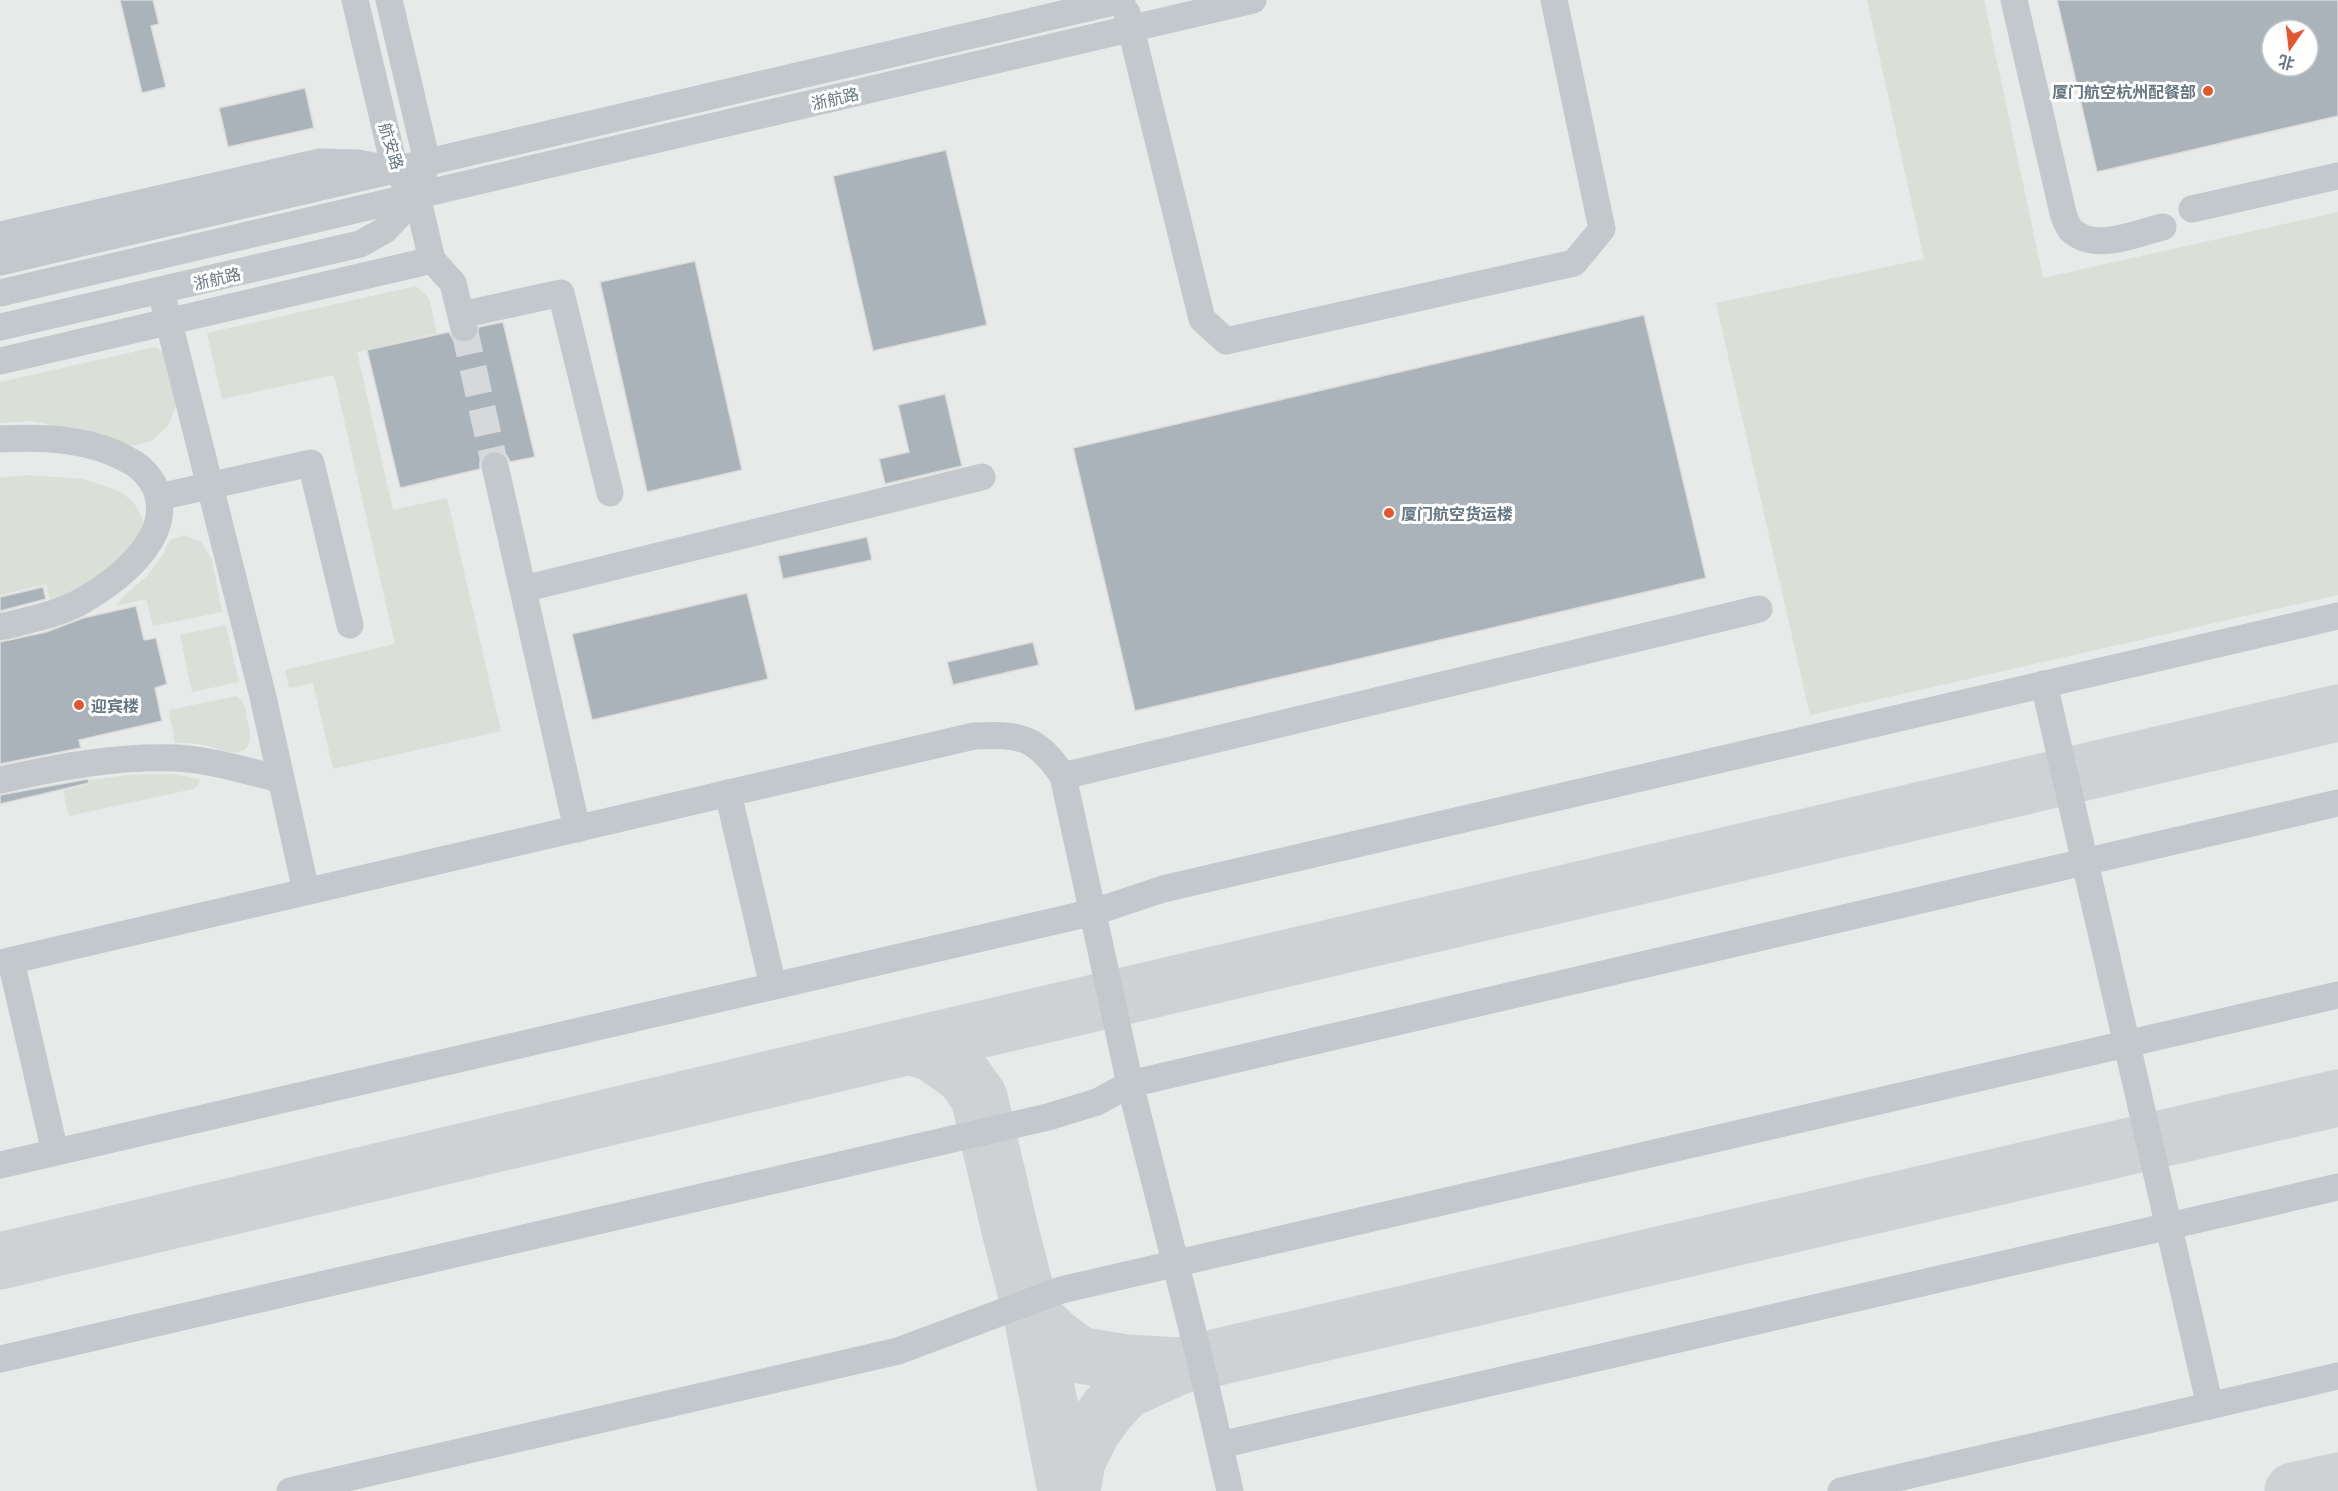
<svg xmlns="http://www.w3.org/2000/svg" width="2338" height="1491" font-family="Commissioner,'Noto Sans SC',sans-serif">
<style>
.built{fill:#e8e9e9;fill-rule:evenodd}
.green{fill:#dadfd7}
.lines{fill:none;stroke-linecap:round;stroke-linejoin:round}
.taxiway{stroke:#ced2d4;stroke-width:57}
.building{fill:#aab3b9;stroke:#dcdcda;stroke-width:1.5;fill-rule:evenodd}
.minor-tunnel{stroke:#d5d9db;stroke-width:27;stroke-dasharray:27 14;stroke-linecap:butt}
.minor{stroke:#c3c8cc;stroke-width:27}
.poi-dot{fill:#e4572e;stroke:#fff;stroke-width:2}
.labels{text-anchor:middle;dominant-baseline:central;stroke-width:6;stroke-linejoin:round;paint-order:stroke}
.poi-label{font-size:16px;font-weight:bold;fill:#657683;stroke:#fff;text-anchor:start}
.street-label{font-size:16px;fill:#657683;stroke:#fff}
</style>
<rect width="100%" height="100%" fill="#fafaf8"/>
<path class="built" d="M0 0H2338V1491H0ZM2272 30H2308V66H2272Z"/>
<g class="green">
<path d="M1867 0H1984L2043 278 2338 212V595L1810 715 1716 303 1924 259Z"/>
<path d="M416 286 429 298 437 333 357 352 393 510 447 498 501 731 333 769 313 683 289 688 285 670 395 644 334 375 222 399 207 333Z"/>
<path d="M155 347 163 352 176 405 168 426 151 441 131 446 97 434 32 421 0 423V382Z"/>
<path d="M26 475 84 479 121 492 134 503 143 520 142 534 107 572 51 604 46 584 0 595V478Z"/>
<path d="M184 535 201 542 212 559 222 612 153 626 146 599 116 606 125 595 147 576 162 556 170 540Z"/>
<path d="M226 625 239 682 192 692 180 635Z"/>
<path d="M236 696C245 701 246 710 247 720 249 727 253 740 247 747 237 759 216 747 203 745 194 743 184 743 175 743L169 710Z"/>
<path d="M173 774 200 779 198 785 193 789 69 816 63 791 90 784V780L127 775Z"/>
</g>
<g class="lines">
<g class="taxiway">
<path d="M910 1046 932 1053 949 1065 964 1076 979 1097 1010 1230 1032 1315 1066 1491"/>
<path d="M0 1261 910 1046 2338 713"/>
<path d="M1032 1315 1055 1337 1079 1355 1127 1363 1178 1366"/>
<path d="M1072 1491 1077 1461 1092 1431 1108 1409 1126 1390 1179 1366 2338 1098"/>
<path d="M2293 1491 2338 1481"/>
</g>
</g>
<g class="building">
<path d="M120 0H153L159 24 151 26 166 87 142 93Z"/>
<path d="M2057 0H2338V116L2097 172ZM2272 30H2308V66H2272Z"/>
<path d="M305 88 314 128 228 147 219 108Z"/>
<path d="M946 150 987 325 873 351 833 176Z"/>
<path d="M695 261 742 470 647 492 600 282Z"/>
<path d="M1644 315 1706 578 1135 711 1073 448Z"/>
<path d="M503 322 535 457 510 462 507 456 500 451H491L484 455 480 461V469L400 488 367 350 449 332 453 339 460 343H467L475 339 479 327Z"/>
<path d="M945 394 962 466 885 484 879 459 909 452 898 405Z"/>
<path d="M867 537 872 560 783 579 778 556Z"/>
<path d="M43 587 46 599 0 611V597Z"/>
<path d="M747 593 768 679 592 720 572 634Z"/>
<path d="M136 606 144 640 156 638 167 684 155 688 162 721 79 740 81 748 0 764V642L46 632 83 618Z"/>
<path d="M1033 642 1039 665 953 685 947 662Z"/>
<path d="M88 779 89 783 0 804V795Z"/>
</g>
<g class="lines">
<path class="minor-tunnel" d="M464 328 495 466"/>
<g class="minor">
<path d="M355 0 395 170 417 196 432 260 453 283 464 328"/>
<path d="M2014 0 2063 213C2065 218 2067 226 2071 230 2095 253 2136 233 2163 227"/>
<path d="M1127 13 1202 319 1226 341 1574 263 1602 229 1554 0"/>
<path d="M2192 209 2338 176"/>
<path d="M0 235 320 162 358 163 379 167"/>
<path d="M0 262 1122 0"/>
<path d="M161 291 263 697 306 891"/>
<path d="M0 293 1253 0"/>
<path d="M461 315 561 293 610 493"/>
<path d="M0 327 360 244 385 230 417 196 427 162 389 0"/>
<path d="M0 361 432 260"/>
<path d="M0 439C44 437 89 438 128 460 139 465 148 475 154 485 178 534 120 579 82 601 57 615 28 620 0 627"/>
<path d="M495 466 577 829"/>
<path d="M159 497 311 463 350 625"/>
<path d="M523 589 982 477"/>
<path d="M2044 684 2210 1406"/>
<path d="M1063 776 1759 609"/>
<path d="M0 780C60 767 114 756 177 758 211 760 246 771 280 779"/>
<path d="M728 793 773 986"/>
<path d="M11 961 55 1152"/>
<path d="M0 963 974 736C1020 734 1036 736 1063 776L1130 1084 1200 1360 1230 1491"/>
<path d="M0 1165 1094 912 1163 889 2338 616"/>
<path d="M0 1359 1048 1117 1097 1102 1130 1084 2338 803"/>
<path d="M1220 1445 2338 1187"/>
<path d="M290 1491 898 1351 1061 1290 2338 995"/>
<path d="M1841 1491 2338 1376"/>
</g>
</g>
<g class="poi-dot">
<circle cx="2208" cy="91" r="6"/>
<circle cx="1389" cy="513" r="6"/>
<circle cx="79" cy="705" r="6"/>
</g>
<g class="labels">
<g class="poi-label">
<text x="2196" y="91" text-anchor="end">厦门航空杭州配餐部</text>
<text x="1401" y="513">厦门航空货运楼</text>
<text x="91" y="705">迎宾楼</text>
</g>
<g class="street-label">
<text transform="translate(835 98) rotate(-13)">浙航路</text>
<text transform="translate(392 146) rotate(73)">航安路</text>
<text transform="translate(217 278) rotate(-13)">浙航路</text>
</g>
</g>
<g transform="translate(2290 48) rotate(194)"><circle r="28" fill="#ffffff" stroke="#c1c8cd" stroke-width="1.5"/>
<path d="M0-4.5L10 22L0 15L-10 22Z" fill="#e4572e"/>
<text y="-9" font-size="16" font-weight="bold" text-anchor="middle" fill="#657683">北</text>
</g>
</svg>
